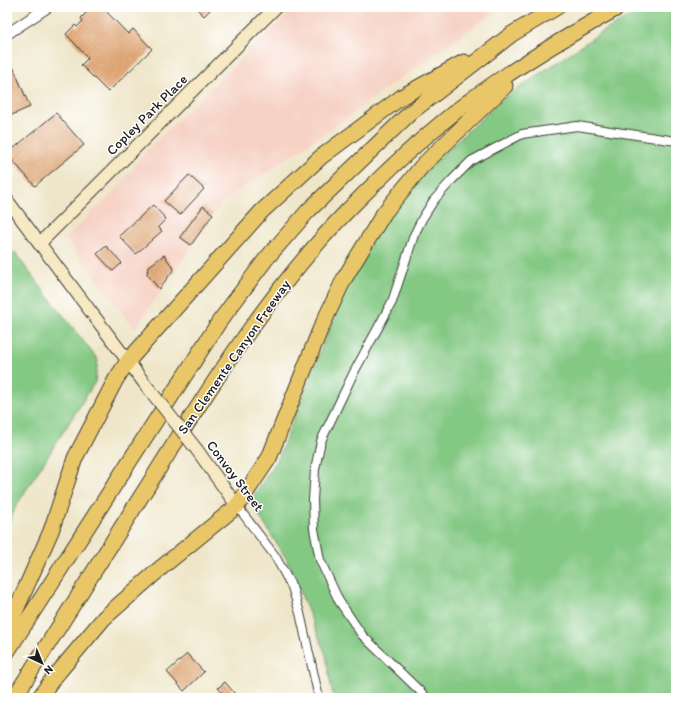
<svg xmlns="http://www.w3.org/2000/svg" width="683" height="705" font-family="Itim,sans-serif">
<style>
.built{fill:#f6d2c4}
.grass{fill:#83c883;stroke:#507250}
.building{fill:url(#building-hatch)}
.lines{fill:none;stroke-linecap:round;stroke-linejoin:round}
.minor-casing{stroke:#3c3a36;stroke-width:10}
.tertiary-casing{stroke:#3c3a36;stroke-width:12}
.secondary-casing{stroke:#3c3a36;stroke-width:14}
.motorway-casing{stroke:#3c3a36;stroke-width:17}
.minor{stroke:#fff;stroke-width:8}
.tertiary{stroke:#fff;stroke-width:10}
.secondary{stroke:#f6e9c3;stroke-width:12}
.motorway{stroke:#e9c769;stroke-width:15}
.secondary-bridge-casing{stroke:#3c3a36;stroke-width:14;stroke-linecap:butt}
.secondary-bridge{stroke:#f6e9c3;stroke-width:12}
.labels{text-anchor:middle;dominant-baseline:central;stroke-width:3;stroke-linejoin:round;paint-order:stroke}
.street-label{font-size:14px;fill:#1c1c1c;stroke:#fff}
</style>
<defs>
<pattern id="building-hatch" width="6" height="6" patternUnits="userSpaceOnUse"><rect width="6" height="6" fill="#e3aa79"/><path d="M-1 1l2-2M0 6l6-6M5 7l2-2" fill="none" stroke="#c29268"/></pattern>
</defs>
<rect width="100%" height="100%" fill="#fff"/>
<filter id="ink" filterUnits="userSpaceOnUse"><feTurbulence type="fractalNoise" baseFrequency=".025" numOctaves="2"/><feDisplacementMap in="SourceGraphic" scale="8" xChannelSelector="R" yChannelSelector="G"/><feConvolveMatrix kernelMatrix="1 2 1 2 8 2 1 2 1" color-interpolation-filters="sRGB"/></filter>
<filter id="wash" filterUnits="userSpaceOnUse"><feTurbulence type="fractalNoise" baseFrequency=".012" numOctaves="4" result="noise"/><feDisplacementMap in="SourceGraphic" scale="16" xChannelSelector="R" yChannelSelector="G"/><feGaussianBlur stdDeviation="0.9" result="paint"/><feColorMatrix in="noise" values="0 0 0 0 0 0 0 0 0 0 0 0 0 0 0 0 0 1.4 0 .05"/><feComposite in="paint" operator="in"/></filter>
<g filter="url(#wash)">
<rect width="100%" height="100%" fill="#efe6c9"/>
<path class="built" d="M295 7H502L402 77 330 130 223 201 135 329 65 238 117 189 147 150Z"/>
<g class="grass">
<path d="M647 7H676V698H333L326 655 287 560 250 501 278 459 339 304 378 229 439 157 504 98 600 33Z"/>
<path d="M15 252 26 268 98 360 95 382 16 506 7 528V259Z"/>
</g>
<g id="blocks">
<g class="building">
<path d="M92 7H102L128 34 133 29 152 49 108 92 81 65 88 58 66 34 75 25 77 27 83 21 81 18Z"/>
<path d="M195 7H213L204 16Z"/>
<path d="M13 67 30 107 7 117V70Z"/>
<path d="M56 113 84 145 35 186 7 154Z"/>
<path d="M189 175 204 189 180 215 164 201Z"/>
<path d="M153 205 166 219 158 227 162 231 136 254 119 236Z"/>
<path d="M203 206 213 214 191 245 180 237Z"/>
<path d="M106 246 122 263 113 271 97 254Z"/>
<path d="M164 255 174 269 159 289 147 274 148 267Z"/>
<path d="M187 654 204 672 184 691 167 672Z"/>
<path d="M225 682 235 694 231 698H227L218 688Z"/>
</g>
</g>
</g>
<g filter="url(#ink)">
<use href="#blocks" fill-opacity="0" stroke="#3c3a36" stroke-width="1"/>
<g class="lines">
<g class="minor-casing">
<g id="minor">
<path d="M237 506 275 556 292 587 300 613 319 698"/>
<path d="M427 698 362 635 339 601 320 560 314 529 313 500 315 469 321 441 353 374 392 302 414 235 422 219 434 200 451 181 471 161 522 134 577 126 676 141"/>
</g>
</g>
<g class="tertiary-casing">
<path id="tertiary" d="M7 34 48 7"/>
</g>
<g class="secondary-casing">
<g id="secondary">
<path d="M7 200 145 384"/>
<path d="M39 244 276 7"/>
<path d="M197 450 237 506"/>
</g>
</g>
<g class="motorway-casing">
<g id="motorway">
<path d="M7 630 51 531 75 458 116 379 128 361 262 211 321 157 403 96 464 62"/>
<path d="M7 652 219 322 266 259 308 211 410 113 512 34 557 7"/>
<path d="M14 698C61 624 107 550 154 476 216 377 279 277 363 195 396 162 431 130 468 102 516 67 567 36 619 7"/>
<path d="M39 698 52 680 104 618 162 567 237 506 269 458 320 330 344 279 384 213 422 166 505 86"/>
</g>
</g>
<use href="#minor" class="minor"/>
<use href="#tertiary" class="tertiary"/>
<use href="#secondary" class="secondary"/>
<use href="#motorway" class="motorway"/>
<g class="secondary-bridge-casing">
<path id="secondary-bridge" d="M145 384 197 450"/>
</g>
<use href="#secondary-bridge" class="secondary-bridge"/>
</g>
</g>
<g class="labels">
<g class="street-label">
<text transform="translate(147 115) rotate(-45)">Copley Park Place</text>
<text transform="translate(234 357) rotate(-55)">San Clemente Canyon Freeway</text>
<text transform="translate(235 476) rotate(53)">Convoy Street</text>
</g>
</g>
<rect width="683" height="705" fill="none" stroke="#fff" stroke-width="24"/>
<g transform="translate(42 663) rotate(136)" stroke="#ffffff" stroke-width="3" paint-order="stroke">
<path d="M0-3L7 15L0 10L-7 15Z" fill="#1c1c1c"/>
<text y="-6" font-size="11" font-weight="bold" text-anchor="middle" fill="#1c1c1c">N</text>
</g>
</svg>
